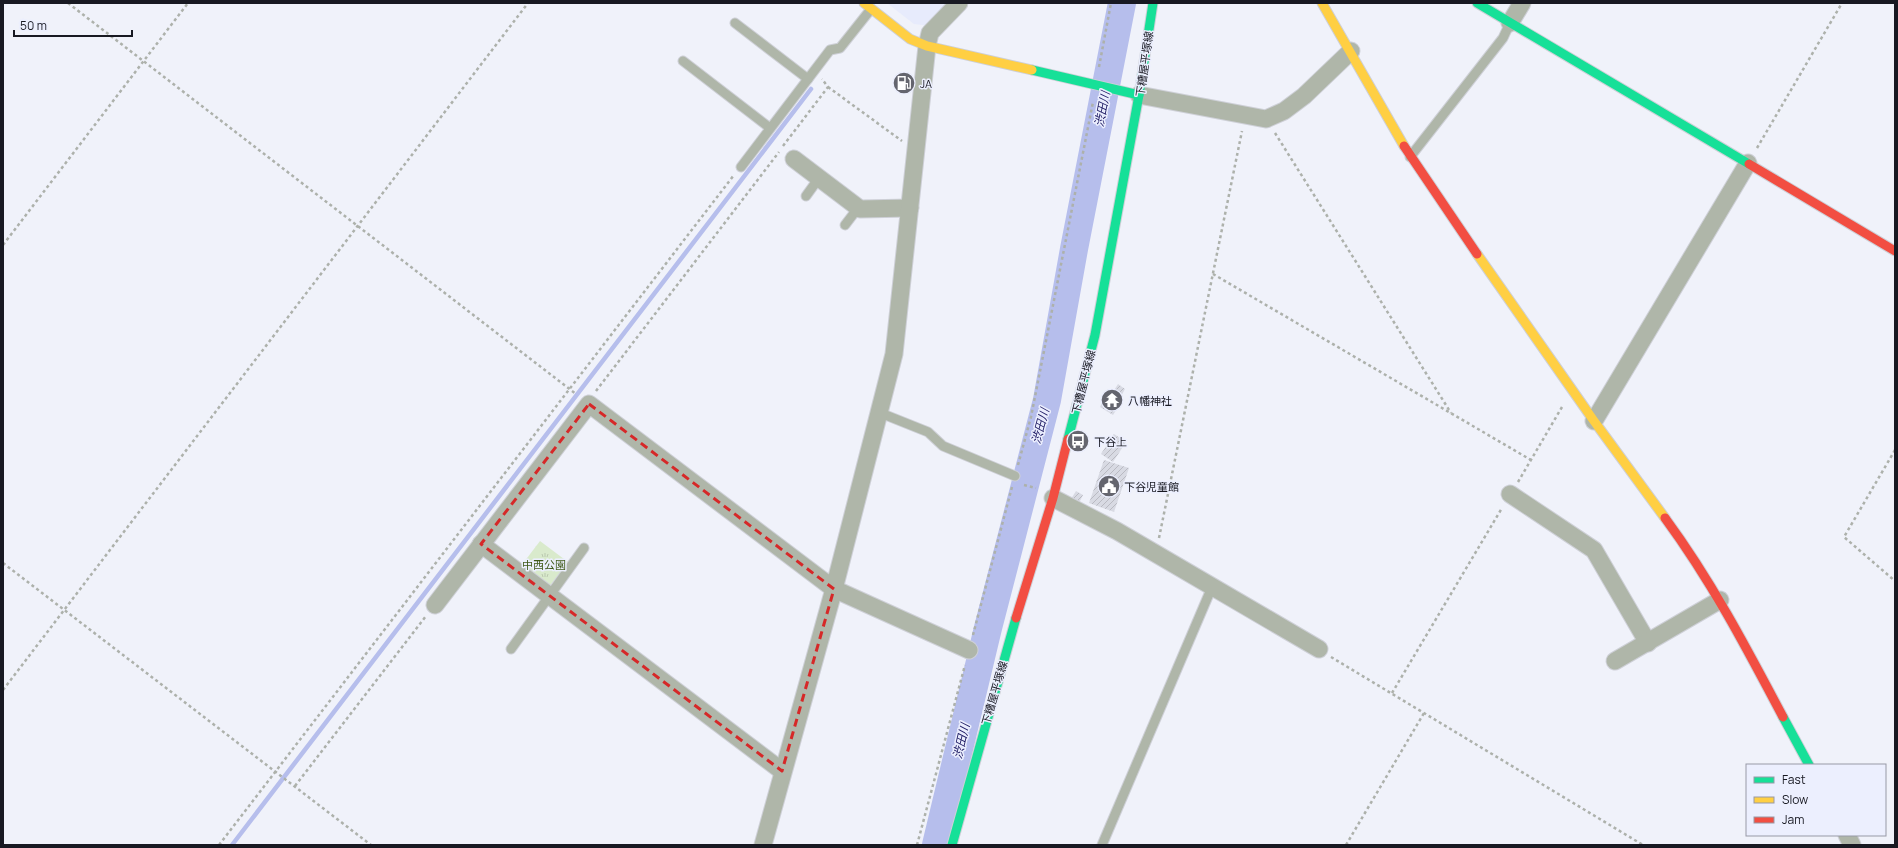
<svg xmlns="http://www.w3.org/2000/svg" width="1898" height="848" font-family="Manrope,'Noto Sans JP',sans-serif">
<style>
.built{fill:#e7ebfc}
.grass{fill:url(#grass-tufts)}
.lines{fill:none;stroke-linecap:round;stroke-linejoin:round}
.stream{stroke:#b6beec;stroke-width:4.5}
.river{stroke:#b6beec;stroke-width:28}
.building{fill:url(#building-hatch)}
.lane-casing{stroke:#ced0d7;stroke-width:11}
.street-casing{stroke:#ced0d7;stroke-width:19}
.fast-casing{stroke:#ced0d7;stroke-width:11}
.slow-casing{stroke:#ced0d7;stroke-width:11}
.jam-casing{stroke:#ced0d7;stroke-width:11}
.path{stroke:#adb1ab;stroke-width:2.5;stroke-dasharray:3 3;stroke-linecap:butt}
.lane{stroke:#afb6a9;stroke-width:9}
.street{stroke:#afb6a9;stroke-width:17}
.fast{stroke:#16e098;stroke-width:9}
.slow{stroke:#ffcf43;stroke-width:9}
.jam{stroke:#f24e42;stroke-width:9}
.marked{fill:none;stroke:#d62828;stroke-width:3;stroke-dasharray:8 5;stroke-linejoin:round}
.labels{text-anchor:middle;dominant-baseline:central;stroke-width:3;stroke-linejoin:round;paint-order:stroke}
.street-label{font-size:11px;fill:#181922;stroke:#eceffe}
.poi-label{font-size:11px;fill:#181922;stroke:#eceffe;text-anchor:start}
.park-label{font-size:11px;fill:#3f5a18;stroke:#eceffe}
.water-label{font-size:12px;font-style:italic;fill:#1e1b64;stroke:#eceffe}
</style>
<defs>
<pattern id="grass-tufts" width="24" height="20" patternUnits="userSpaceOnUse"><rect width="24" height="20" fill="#d9eacc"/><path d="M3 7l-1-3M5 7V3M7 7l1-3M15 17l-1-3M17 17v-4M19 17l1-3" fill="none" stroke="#bac8af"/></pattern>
<pattern id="building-hatch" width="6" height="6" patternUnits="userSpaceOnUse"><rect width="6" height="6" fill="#d8dae3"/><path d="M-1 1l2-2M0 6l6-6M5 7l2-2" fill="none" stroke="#b9bac2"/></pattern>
</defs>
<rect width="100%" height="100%" fill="#f0f2fa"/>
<path class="built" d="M887 3H953L931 26 914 24Z"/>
<path class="grass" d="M540 541 568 562 549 587 521 566Z"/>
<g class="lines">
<path class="stream" d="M232 845 811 89"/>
<path class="river" d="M936 845 988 628 1047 400 1074 249 1122 3"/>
</g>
<g class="building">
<path d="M1118 384 1125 389 1118 402 1120 404 1113 415 1100 407 1107 395 1110 397Z"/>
<path d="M1114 434 1126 442 1113 462 1101 454Z"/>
<path d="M1104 460 1129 468 1114 512 1089 503Z"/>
<path d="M1076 491 1083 495 1079 503 1071 499Z"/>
</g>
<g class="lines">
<g class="lane-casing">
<g id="lane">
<path d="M735 23 808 79"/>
<path d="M683 61 770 128"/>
<path d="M1410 157 1503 38 1510 23"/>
<path d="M741 167 830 50 840 48 871 9"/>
<path d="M806 196 819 178"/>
<path d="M845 225 858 208"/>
<path d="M878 412 928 432 943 446 1015 476"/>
<path d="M511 649 584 548"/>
<path d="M1102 845 1212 587"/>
</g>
</g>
<g class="street-casing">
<g id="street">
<path d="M1510 23 1522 3"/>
<path d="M1139 95 1266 119 1284 111 1304 96 1351 51"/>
<path d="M794 159 860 209 910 208"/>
<path d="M1594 421 1748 163"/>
<path d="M1510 494 1594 550 1648 643"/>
<path d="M1053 498 1117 531 1319 649"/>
<path d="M481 544 782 771"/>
<path d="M435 605 589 404 834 589 969 650"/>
<path d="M1615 661 1720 600"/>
<path d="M1847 835 1852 845"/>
<path d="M763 845 834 589 894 354 927 46 930 33 959 3"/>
</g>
</g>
<g class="fast-casing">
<g id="fast">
<path d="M1477 3 1749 164"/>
<path d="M1032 70 1139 95"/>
<path d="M1068 439 1095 335 1139 95 1153 3"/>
<path d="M1783 717 1809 765"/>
<path d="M952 845 1016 618"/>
</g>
</g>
<g class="slow-casing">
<g id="slow">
<path d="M864 3 910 39 927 46 1032 70"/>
<path d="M1322 3 1404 146"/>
<path d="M1477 254 1594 421 1665 518"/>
</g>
</g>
<g class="jam-casing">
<g id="jam">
<path d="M1404 146 1477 254"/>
<path d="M1749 164 1895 251"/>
<path d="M1665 518C1712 582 1746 647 1783 717"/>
<path d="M1016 618 1053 498 1068 439"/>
</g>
</g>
<g class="path">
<path d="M68 3 576 394"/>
<path d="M1099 67 1111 3"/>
<path d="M828 87 902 141"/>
<path d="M1275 133 1451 413"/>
<path d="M783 146 828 87 822 79"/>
<path d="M1757 148 1842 3"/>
<path d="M3 245 188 3"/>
<path d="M1213 274 1531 460"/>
<path d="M596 391 779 152"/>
<path d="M1895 450 1844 537 1895 581"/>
<path d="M1018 465 1031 417 1093 102"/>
<path d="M1518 482 1562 407"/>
<path d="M1024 485 1036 488"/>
<path d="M1159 538 1242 131"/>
<path d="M3 563 371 845"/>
<path d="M973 635 1012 487"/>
<path d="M1331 657 1643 845"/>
<path d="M3 690 528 3"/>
<path d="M1392 693 1502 508"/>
<path d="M295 786 426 616"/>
<path d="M219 845 734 175"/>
<path d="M917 845 965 665"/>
<path d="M1346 845 1424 713"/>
</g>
<use href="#lane" class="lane"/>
<use href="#street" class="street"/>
<use href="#fast" class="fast"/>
<use href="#slow" class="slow"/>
<use href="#jam" class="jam"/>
</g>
<path class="marked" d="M589 404 834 589 782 771 481 544Z"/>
<defs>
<g id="fuel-disc" transform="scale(1.15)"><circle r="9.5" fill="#64656e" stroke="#eceffe"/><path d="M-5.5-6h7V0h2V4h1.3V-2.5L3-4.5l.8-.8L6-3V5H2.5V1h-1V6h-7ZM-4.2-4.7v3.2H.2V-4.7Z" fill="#fff"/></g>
<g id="temple-disc" transform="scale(1.15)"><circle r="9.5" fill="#64656e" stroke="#eceffe"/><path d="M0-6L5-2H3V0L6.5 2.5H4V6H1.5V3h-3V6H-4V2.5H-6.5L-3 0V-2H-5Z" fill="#fff"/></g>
<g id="bus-disc" transform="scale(1.15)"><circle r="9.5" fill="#64656e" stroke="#eceffe"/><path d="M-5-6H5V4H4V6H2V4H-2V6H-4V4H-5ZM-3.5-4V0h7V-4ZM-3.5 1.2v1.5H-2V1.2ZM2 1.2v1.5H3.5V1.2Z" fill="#fff"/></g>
<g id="civic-disc" transform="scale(1.15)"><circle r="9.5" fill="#64656e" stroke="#eceffe"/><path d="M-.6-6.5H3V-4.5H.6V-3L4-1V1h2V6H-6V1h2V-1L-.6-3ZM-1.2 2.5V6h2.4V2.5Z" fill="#fff"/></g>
</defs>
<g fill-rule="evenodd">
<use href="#fuel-disc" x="904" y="83"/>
<use href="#temple-disc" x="1112" y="400"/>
<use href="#bus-disc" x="1078" y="441"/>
<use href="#civic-disc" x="1109" y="486"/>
</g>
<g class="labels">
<g class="street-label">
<text transform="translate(1144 64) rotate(-82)">下糟屋平塚線</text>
<text transform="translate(1083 382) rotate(-76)">下糟屋平塚線</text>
<text transform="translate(994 693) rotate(-74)">下糟屋平塚線</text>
</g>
<g class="poi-label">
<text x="920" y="83">JA</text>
<text x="1128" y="400">八幡神社</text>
<text x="1094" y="441">下谷上</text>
<text x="1124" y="486">下谷児童館</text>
</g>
<g class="park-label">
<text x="544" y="564">中西公園</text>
</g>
<g class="water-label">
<text transform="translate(1102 109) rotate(-79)">渋田川</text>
<text transform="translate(1040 426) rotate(-75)">渋田川</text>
<text transform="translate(961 741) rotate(-77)">渋田川</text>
</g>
</g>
<rect width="1898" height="848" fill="none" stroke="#181922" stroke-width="8"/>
<rect x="1746" y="764" width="140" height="72" fill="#eceffe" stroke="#9799a6"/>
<rect x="1754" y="777" width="20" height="6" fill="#16e098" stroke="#9799a6"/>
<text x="1782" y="784" font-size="12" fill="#181922">Fast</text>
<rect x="1754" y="797" width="20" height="6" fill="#ffcf43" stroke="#9799a6"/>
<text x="1782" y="804" font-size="12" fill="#181922">Slow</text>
<rect x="1754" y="817" width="20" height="6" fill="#f24e42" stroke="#9799a6"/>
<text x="1782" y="824" font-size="12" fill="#181922">Jam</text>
<path d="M14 30v6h118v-6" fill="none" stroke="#181922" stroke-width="2"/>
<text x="20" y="30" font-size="12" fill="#181922" stroke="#eceffe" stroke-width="3" paint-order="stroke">50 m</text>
</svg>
